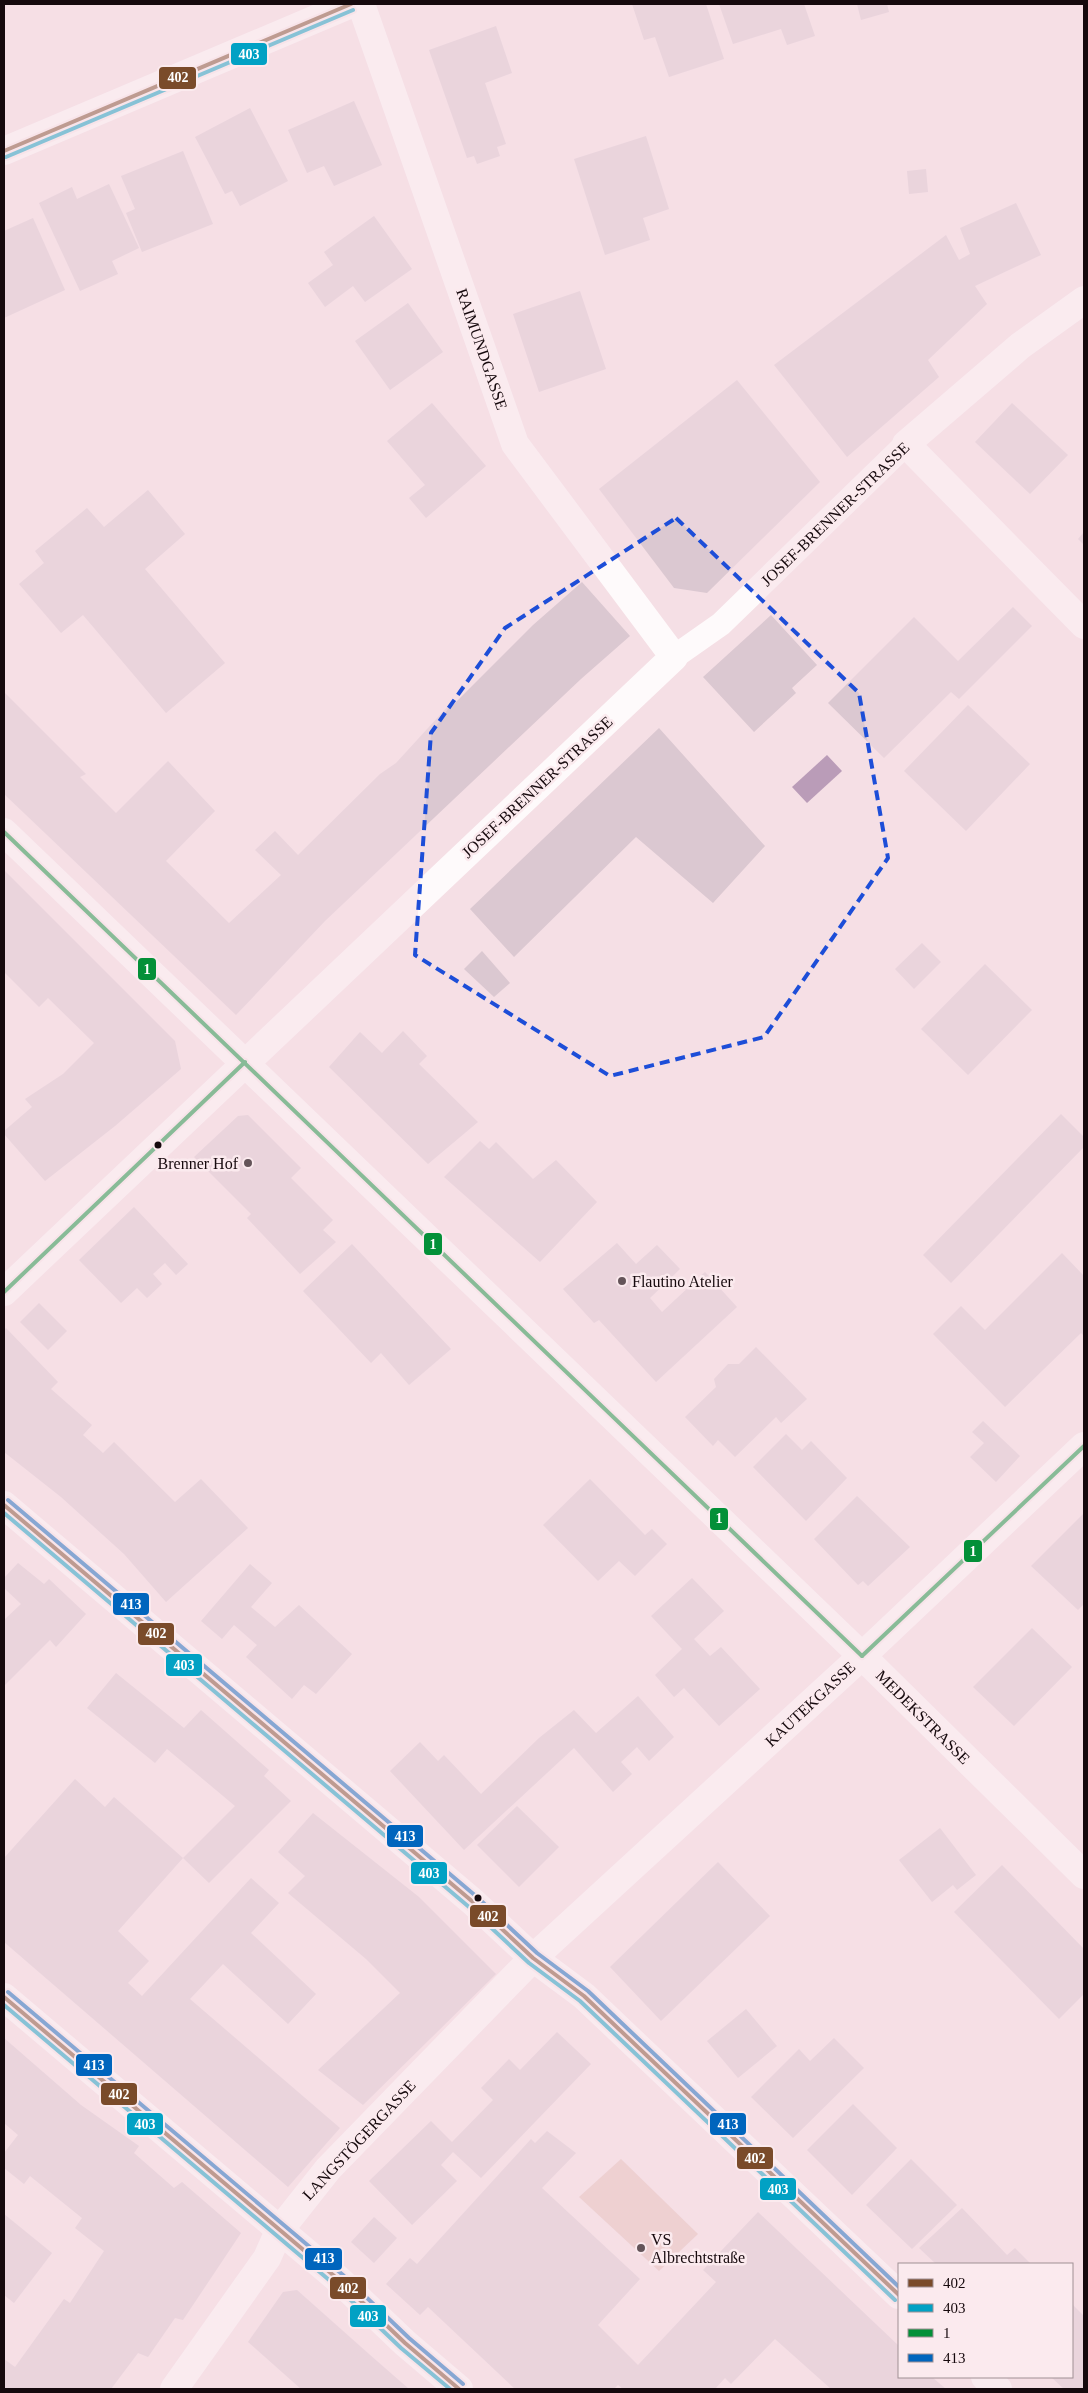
<svg xmlns="http://www.w3.org/2000/svg" width="1088" height="2393" font-family="Georgia,serif">
<style>
.green{fill:#e4bfb9}
.water{fill:#ba9cb8}
.building{fill:#dbc8d1}
.lines{fill:none;stroke-linecap:round;stroke-linejoin:round}
.service{stroke:#fefafb;stroke-width:24}
.minor{stroke:#fefafb;stroke-width:28}
.primary{stroke:#fefafb;stroke-width:28}
.bus-1-casing{stroke:#fbeaee;stroke-width:8}
.bus-2-casing{stroke:#fbeaee;stroke-width:8}
.bus-3-casing{stroke:#fbeaee;stroke-width:8}
.bus-4-casing{stroke:#fbeaee;stroke-width:8}
.bus-1{stroke:#7a4b2a;stroke-width:4}
.bus-2{stroke:#01a1c4;stroke-width:4}
.bus-3{stroke:#039038;stroke-width:4}
.bus-4{stroke:#0065bd;stroke-width:4}
.marked{fill:none;stroke:#1d4ed8;stroke-width:4;stroke-dasharray:10 6;stroke-linejoin:round}
.bus-dot{fill:#16090d;stroke:#fbeaee;stroke-width:2}
.poi-dot{fill:#645459;stroke:#fbeaee;stroke-width:2}
.labels{text-anchor:middle;dominant-baseline:central;stroke-width:5;stroke-linejoin:round;paint-order:stroke}
.street-label{font-size:16px;fill:#16090d;stroke:#fbeaee}
.poi-label{font-size:16px;fill:#16090d;stroke:#fbeaee;text-anchor:start}
.line-badge{stroke:#fbeaee;stroke-width:2}
.badge-label{font-size:14px;text-anchor:middle;font-weight:bold;fill:#fff}
</style>
<rect width="100%" height="100%" fill="#f5dfe5"/>
<path class="green" d="M621 2159 698 2234 659 2271 579 2197Z"/>
<path class="water" d="M827 755 842 771 807 803 792 787Z"/>
<g class="building">
<path d="M632 4H706L724 59 669 77 655 37 644 40Z"/>
<path d="M719 4H804L815 36 787 45 781 29 733 44Z"/>
<path d="M857 4H887L889 12 861 20Z"/>
<path d="M496 26 512 73 485 83 506 144 497 147 500 156 477 164 474 156 467 158 429 50Z"/>
<path d="M354 101 382 165 334 186 324 166 307 173 288 130Z"/>
<path d="M250 108 288 181 240 206 232 191 225 194 195 137Z"/>
<path d="M646 136 669 209 643 218 650 240 605 255 574 159Z"/>
<path d="M183 151 213 224 142 252 126 213 135 209 121 176Z"/>
<path d="M926 169 928 192 909 194 907 171Z"/>
<path d="M109 184 139 248 112 261 118 274 80 291 39 203 72 187 77 199Z"/>
<path d="M1016 203 1041 255 975 286 987 304 928 360 939 377 847 457 774 365 946 235 959 260 970 254 960 228Z"/>
<path d="M374 216 412 269 365 302 353 286 325 307 308 283 333 265 324 252Z"/>
<path d="M33 218 65 290 4 318V231Z"/>
<path d="M580 291 606 369 539 392 513 314Z"/>
<path d="M408 303 443 352 390 390 355 341Z"/>
<path d="M737 380 820 482 707 593 674 588 599 489Z"/>
<path d="M432 403 486 466 426 518 409 498 425 485 387 441Z"/>
<path d="M1012 403 1068 455 1030 494 975 442Z"/>
<path d="M148 490 185 534 145 569 225 663 166 713 83 615 61 633 19 584 44 563 35 551 87 508 104 527Z"/>
<path d="M1084 532V545L1078 539Z"/>
<path d="M582 582 630 636 581 679 325 921 236 1015 4 794V692L86 774 80 777 116 813 168 761 215 811 166 861 229 923 281 875 255 850 275 831 298 855 380 774 396 763 449 705 451 707 533 625Z"/>
<path d="M1013 607 1032 626 959 699 951 692 884 758 828 703 914 617 958 661Z"/>
<path d="M771 615 817 665 792 688 796 693 754 732 703 677Z"/>
<path d="M968 705 1030 764 966 831 904 771Z"/>
<path d="M659 728 765 846 713 903 636 837 514 957 470 909Z"/>
<path d="M4 870 175 1041 181 1069 115 1126 45 1181 4 1134V1131L32 1107 25 1099 63 1074 94 1043 48 998 39 1007 4 972Z"/>
<path d="M922 943 941 962 914 989 895 969Z"/>
<path d="M482 951 510 983 494 997 464 969Z"/>
<path d="M985 964 1032 1010 968 1075 921 1029Z"/>
<path d="M403 1031 427 1056 419 1064 478 1122 428 1164 329 1067 360 1032 382 1053Z"/>
<path d="M1061 1114 1084 1137V1147L951 1283 923 1255Z"/>
<path d="M248 1115 301 1168 291 1178 333 1220 323 1230 336 1242 300 1274 247 1218 251 1214 194 1157 238 1116Z"/>
<path d="M480 1141 489 1149 496 1142 533 1179 556 1160 597 1202 540 1262 444 1177Z"/>
<path d="M134 1207 188 1264 176 1275 165 1263 153 1274 162 1284 147 1298 137 1288 121 1303 79 1260Z"/>
<path d="M617 1243 636 1264 657 1245 680 1269 650 1298 662 1312 705 1272 737 1307 656 1382 599 1320 594 1323 563 1289Z"/>
<path d="M352 1244 451 1349 409 1385 381 1353 371 1363 303 1291Z"/>
<path d="M1062 1253 1084 1276V1336L1081 1333 1005 1407 933 1334 961 1306 985 1330Z"/>
<path d="M39 1303 67 1331 48 1350 20 1322Z"/>
<path d="M6 1328 58 1382 51 1389 92 1425 83 1435 103 1453 114 1442 175 1502 201 1479 248 1528 166 1602 124 1554 61 1497 4 1452V1330Z"/>
<path d="M756 1347 807 1399 781 1423 776 1417 735 1457 718 1440 713 1446 685 1417 716 1387 714 1379 728 1364H739Z"/>
<path d="M983 1421 1020 1456 996 1482 970 1457 984 1443 972 1432Z"/>
<path d="M786 1434 802 1450 811 1441 847 1478 806 1521 753 1467Z"/>
<path d="M590 1479 645 1535 652 1529 667 1544 635 1576 619 1561 598 1581 543 1525Z"/>
<path d="M857 1496 910 1547 868 1586 863 1581 858 1585 814 1539Z"/>
<path d="M1084 1513V1604L1078 1610 1031 1566Z"/>
<path d="M18 1563 44 1584 49 1579 86 1614 56 1647 50 1640 4 1686V1620L21 1604 4 1588V1578Z"/>
<path d="M250 1564 272 1583 251 1607 275 1627 299 1605 352 1654 316 1694 304 1685 292 1699 246 1657 257 1645 234 1625 222 1639 201 1621Z"/>
<path d="M692 1578 724 1611 694 1639 710 1656 721 1647 760 1689 719 1726 684 1688 674 1697 655 1675 682 1649 651 1616Z"/>
<path d="M1032 1628 1072 1667 1014 1726 973 1687Z"/>
<path d="M116 1673 184 1728 201 1710 269 1770 264 1776 291 1801 209 1883 183 1858 235 1806 167 1749 155 1763 87 1708Z"/>
<path d="M638 1696 674 1737 649 1761 637 1747 621 1762 632 1774 613 1792 574 1748 464 1850 390 1771 420 1742 438 1761 444 1755 481 1794 539 1738 574 1710 596 1733Z"/>
<path d="M75 1779 105 1807 114 1797 183 1858 118 1931 149 1961 128 1983 142 1996 251 1878 279 1903 251 1933 316 1994 288 2024 223 1964 190 1999 340 2128 288 2187 4 1942V1858Z"/>
<path d="M517 1806 559 1847 519 1887 477 1845Z"/>
<path d="M313 1813 419 1897 496 1974 363 2105 318 2070 400 1993 366 1959 288 1893 305 1876 278 1852Z"/>
<path d="M940 1828 976 1875 957 1890 953 1885 932 1902 899 1860Z"/>
<path d="M718 1862 770 1916 661 2021 610 1967Z"/>
<path d="M1002 1865 1084 1949V1994L1059 2019 954 1912Z"/>
<path d="M746 2009 777 2046 738 2078 707 2041Z"/>
<path d="M557 2032 591 2064 481 2178 453 2152 441 2165 457 2181 412 2225 369 2181 431 2121 452 2142 493 2100 481 2088 509 2059 520 2070Z"/>
<path d="M4 2038 81 2105 139 2146 134 2153 174 2188 182 2182 241 2233 183 2320 175 2318 148 2357 138 2353 111 2389H4V2359L15 2367 64 2299 70 2303 104 2251 75 2228 82 2218 30 2176 24 2184 4 2168V2153L18 2135 4 2123Z"/>
<path d="M834 2038 864 2068 793 2138 751 2097 799 2049 810 2061Z"/>
<path d="M853 2104 897 2148 852 2195 807 2150Z"/>
<path d="M547 2131 576 2153 542 2188 640 2279 598 2325 638 2365 716 2282 703 2270 758 2212 899 2346V2377H932L946 2389H831L775 2339 731 2384 725 2378 715 2389H623L618 2385 614 2389H515L428 2307 420 2315 386 2284 410 2258 417 2264 531 2139 535 2143Z"/>
<path d="M911 2159 957 2205 912 2249 866 2205Z"/>
<path d="M962 2208 1007 2255 1015 2248 1031 2264H936L919 2248Z"/>
<path d="M4 2214 52 2253 14 2303 4 2295Z"/>
<path d="M374 2217 397 2238 374 2263 351 2242Z"/>
<path d="M297 2290 369 2354 409 2389H301L248 2342 283 2292Z"/>
<path d="M1072 2304 1084 2316V2389H1064L1051 2377H1072Z"/>
</g>
<g class="lines">
<path class="service" d="M674 657 721 624 906 444"/>
<g class="minor">
<path d="M1084 300 1020 346 906 444 1084 625"/>
<path d="M4 832 862 1656 1084 1875"/>
<path d="M4 1292 674 657 515 444 361 4"/>
<path d="M174 2389 267 2258 279 2231 328 2169 533 1958 862 1656 1084 1446"/>
</g>
<g class="primary">
<path d="M4 151 351 4"/>
<path d="M4 1505 473 1902 533 1958 584 1996 899 2295"/>
<path d="M4 1997 339 2280 405 2343 459 2389"/>
<path d="M985 2377 998 2389"/>
</g>
<g class="bus-1-casing">
<g id="bus-1">
<path d="M4 151 351 4"/>
<path d="M4 1505 473 1902 533 1958 584 1996 899 2295"/>
<path d="M4 1997 339 2280 405 2343 459 2389"/>
</g>
</g>
<g class="bus-2-casing">
<g id="bus-2">
<path d="M6 157 353 10"/>
<path d="M4 1513 469 1907 529 1963 580 2001 895 2300"/>
<path d="M4 2005 335 2285 401 2348 450 2389"/>
</g>
</g>
<g class="bus-3-casing">
<g id="bus-3">
<path d="M4 832 862 1656"/>
<path d="M4 1292 245 1062"/>
<path d="M862 1656 1084 1446"/>
</g>
</g>
<g class="bus-4-casing">
<g id="bus-4">
<path d="M8 1500 477 1897 537 1953 588 1991 899 2287"/>
<path d="M8 1992 343 2275 409 2338 463 2384"/>
</g>
</g>
<use href="#bus-1" class="bus-1"/>
<use href="#bus-2" class="bus-2"/>
<use href="#bus-3" class="bus-3"/>
<use href="#bus-4" class="bus-4"/>
</g>
<path d="M0 0H1088V2393H0ZM676 518 859 693 888 858 764 1037 610 1076 415 955 431 733 505 628Z" fill="#f5dfe5" fill-opacity=".55" fill-rule="evenodd"/>
<path class="marked" d="M676 518 859 693 888 858 764 1037 610 1076 415 955 431 733 505 628Z"/>
<g class="bus-dot">
<circle cx="158" cy="1145" r="4.5"/>
<circle cx="478" cy="1898" r="4.5"/>
</g>
<g class="poi-dot">
<circle cx="248" cy="1163" r="5"/>
<circle cx="622" cy="1281" r="5"/>
<circle cx="641" cy="2248" r="5"/>
</g>
<g class="labels">
<g class="street-label">
<text transform="translate(482 349) rotate(71)">RAIMUNDGASSE</text>
<text transform="translate(835 514) rotate(-44)">JOSEF-BRENNER-STRASSE</text>
<text transform="translate(537 787) rotate(-43)">JOSEF-BRENNER-STRASSE</text>
<text transform="translate(810 1704) rotate(-43)">KAUTEKGASSE</text>
<text transform="translate(923 1717) rotate(45)">MEDEKSTRASSE</text>
<text transform="translate(359 2140) rotate(-47)">LANGSTÖGERGASSE</text>
</g>
<g class="poi-label">
<text x="238" y="1163" text-anchor="end">Brenner Hof</text>
<text x="632" y="1281">Flautino Atelier</text>
<text x="651" y="2239">VS<tspan x="651" dy="18">Albrechtstraße</tspan></text>
</g>
</g>
<g class="line-badge">
<rect x="230" y="42" width="38" height="24" rx="5" fill="#01a1c4"/>
<rect x="158" y="66" width="39" height="24" rx="5" fill="#7a4b2a"/>
<rect x="137" y="957" width="20" height="24" rx="5" fill="#039038"/>
<rect x="423" y="1232" width="20" height="24" rx="5" fill="#039038"/>
<rect x="709" y="1507" width="20" height="24" rx="5" fill="#039038"/>
<rect x="963" y="1539" width="20" height="24" rx="5" fill="#039038"/>
<rect x="112" y="1592" width="38" height="24" rx="5" fill="#0065bd"/>
<rect x="137" y="1622" width="38" height="24" rx="5" fill="#7a4b2a"/>
<rect x="165" y="1653" width="38" height="24" rx="5" fill="#01a1c4"/>
<rect x="386" y="1824" width="38" height="24" rx="5" fill="#0065bd"/>
<rect x="410" y="1861" width="38" height="24" rx="5" fill="#01a1c4"/>
<rect x="469" y="1904" width="38" height="24" rx="5" fill="#7a4b2a"/>
<rect x="75" y="2053" width="38" height="24" rx="5" fill="#0065bd"/>
<rect x="100" y="2082" width="38" height="24" rx="5" fill="#7a4b2a"/>
<rect x="126" y="2112" width="38" height="24" rx="5" fill="#01a1c4"/>
<rect x="709" y="2112" width="38" height="24" rx="5" fill="#0065bd"/>
<rect x="736" y="2146" width="38" height="24" rx="5" fill="#7a4b2a"/>
<rect x="759" y="2177" width="38" height="24" rx="5" fill="#01a1c4"/>
<rect x="304" y="2247" width="39" height="24" rx="5" fill="#0065bd"/>
<rect x="329" y="2276" width="38" height="24" rx="5" fill="#7a4b2a"/>
<rect x="349" y="2304" width="38" height="24" rx="5" fill="#01a1c4"/>
</g>
<g class="badge-label">
<text x="249" y="59">403</text>
<text x="178" y="82">402</text>
<text x="147" y="974">1</text>
<text x="433" y="1249">1</text>
<text x="719" y="1523">1</text>
<text x="973" y="1556">1</text>
<text x="131" y="1609">413</text>
<text x="156" y="1638">402</text>
<text x="184" y="1670">403</text>
<text x="405" y="1841">413</text>
<text x="429" y="1878">403</text>
<text x="488" y="1921">402</text>
<text x="94" y="2070">413</text>
<text x="119" y="2099">402</text>
<text x="145" y="2129">403</text>
<text x="728" y="2129">413</text>
<text x="755" y="2163">402</text>
<text x="778" y="2194">403</text>
<text x="324" y="2263">413</text>
<text x="348" y="2293">402</text>
<text x="368" y="2321">403</text>
</g>
<rect width="1088" height="2393" fill="none" stroke="#16090d" stroke-width="10"/>
<rect x="898" y="2263" width="175" height="115" fill="#fbeaee" stroke="#9f9094"/>
<rect x="908" y="2279" width="25" height="8" fill="#7a4b2a" stroke="#9f9094"/>
<text x="943" y="2288" font-size="15" fill="#16090d">402</text>
<rect x="908" y="2304" width="25" height="8" fill="#01a1c4" stroke="#9f9094"/>
<text x="943" y="2313" font-size="15" fill="#16090d">403</text>
<rect x="908" y="2329" width="25" height="8" fill="#039038" stroke="#9f9094"/>
<text x="943" y="2338" font-size="15" fill="#16090d">1</text>
<rect x="908" y="2354" width="25" height="8" fill="#0065bd" stroke="#9f9094"/>
<text x="943" y="2363" font-size="15" fill="#16090d">413</text>
</svg>
